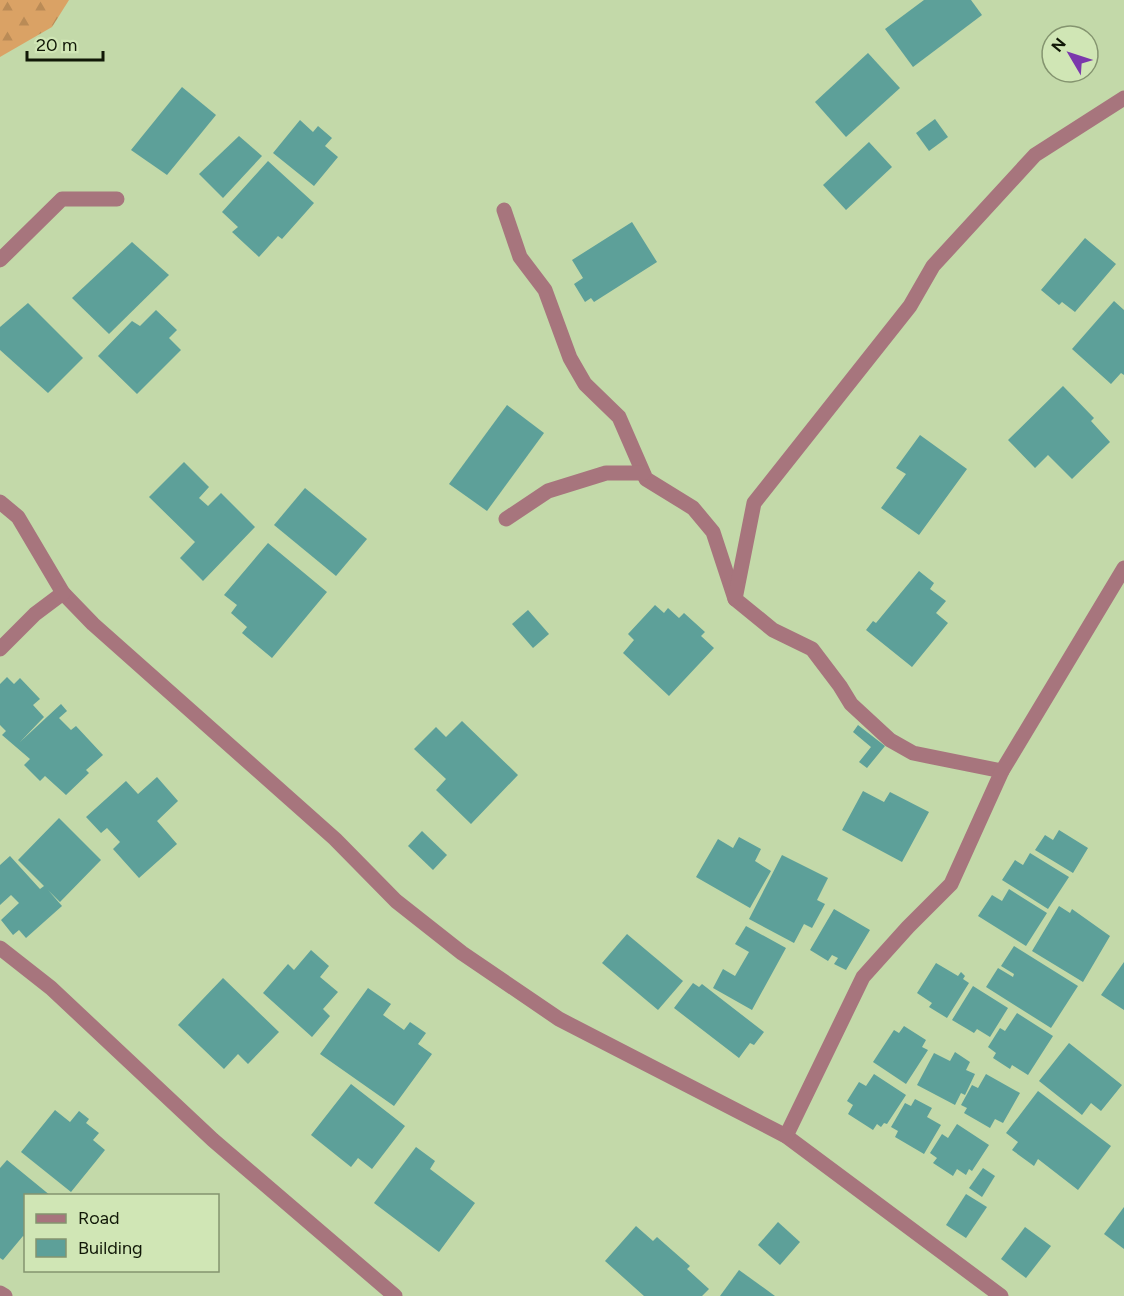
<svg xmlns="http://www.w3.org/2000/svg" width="1124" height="1296" font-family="Figtree,sans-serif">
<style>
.forest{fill:url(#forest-firs)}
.building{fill:#5da099}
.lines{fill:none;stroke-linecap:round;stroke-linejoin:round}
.street{stroke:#a7757d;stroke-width:15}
</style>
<defs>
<pattern id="forest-firs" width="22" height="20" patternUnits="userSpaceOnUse" patternTransform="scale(1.5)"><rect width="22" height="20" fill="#daa265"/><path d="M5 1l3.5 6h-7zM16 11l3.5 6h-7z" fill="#ba8b56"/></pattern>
</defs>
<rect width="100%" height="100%" fill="#c3d9a9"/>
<path class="forest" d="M0 0H69L52 27 0 57Z"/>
<g class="building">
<path d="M924 0H971L982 15 913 67 885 29Z"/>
<path d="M868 53 900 88 846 137 815 102Z"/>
<path d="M182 87 216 115 167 175 131 150Z"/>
<path d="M935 119 948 137 929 151 916 133Z"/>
<path d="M300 120 313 132 318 126 332 138 325 146 338 157 314 186 273 153Z"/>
<path d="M239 136 262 156 223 198 199 174Z"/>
<path d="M869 142 892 167 846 210 823 185Z"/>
<path d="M268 161 314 203 282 239 278 236 259 257 232 232 238 227 222 212Z"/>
<path d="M632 222 657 262 594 302 591 298 585 302 574 284 583 278 572 260Z"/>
<path d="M1085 238 1116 264 1075 312 1062 302 1059 305 1041 290Z"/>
<path d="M132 242 169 275 109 334 72 298Z"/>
<path d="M1114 301 1124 310V375L1121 373 1111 384 1072 349Z"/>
<path d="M28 303 83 358 48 393 0 350V327Z"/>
<path d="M156 310 177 330 169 338 181 350 137 394 98 356 132 321 140 326Z"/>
<path d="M1063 386 1094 418 1091 421 1110 442 1072 479 1048 455 1035 468 1008 440Z"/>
<path d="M507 405 544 433 487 511 449 484Z"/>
<path d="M920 435 967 469 919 535 881 508 906 474 896 468Z"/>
<path d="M184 462 209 487 199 498 208 506 221 493 255 527 203 581 180 558 195 542 149 497Z"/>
<path d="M305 488 367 539 336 576 274 525Z"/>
<path d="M268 543 327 592 272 658 242 633 247 627 231 613 237 605 224 595Z"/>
<path d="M919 571 934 583 930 589 946 601 936 613 948 623 912 667 866 630 873 621 876 623Z"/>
<path d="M655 605 664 613 668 608 679 618 684 613 705 632 701 636 714 648 669 696 623 653 634 640 628 634Z"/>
<path d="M528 610 549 634 533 648 512 624Z"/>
<path d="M7 677 14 684 20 678 40 699 33 705 44 717 20 742 61 704 67 711 59 718 71 730 76 726 103 755 86 770 89 773 66 795 45 776 40 781 24 765 30 759 2 735 6 731 0 725V684Z"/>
<path d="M462 721 518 775 471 824 436 790 446 779 414 749 436 727 446 737Z"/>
<path d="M858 725 885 746 867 768 859 762 871 747 853 732Z"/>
<path d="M157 777 178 801 157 821 177 844 139 878 113 849 120 842 107 828 101 833 86 817 126 781 138 794Z"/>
<path d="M863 791 884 802 890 792 929 812 902 862 842 830Z"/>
<path d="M59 818 101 860 60 902 48 890 62 906 26 938 19 930 13 935 1 920 19 903 11 895 0 905V865L10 856 40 889 44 886 18 860Z"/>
<path d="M1059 830 1088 848 1073 873 1035 850 1045 835 1053 840Z"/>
<path d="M422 831 447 855 433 870 408 846Z"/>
<path d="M739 837 761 849 755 861 771 871 750 908 696 877 718 839 733 848Z"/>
<path d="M1030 853 1069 877 1048 909 1002 880 1015 860 1023 865Z"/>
<path d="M782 855 828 878 817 900 825 904 812 928 804 924 794 943 749 919Z"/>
<path d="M1009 889 1047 913 1026 946 978 916 992 895 1002 901Z"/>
<path d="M1059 906 1070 913 1072 909 1110 936 1083 982 1032 951Z"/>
<path d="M834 909 870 930 846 970 834 964 838 958 832 955 828 961 810 950Z"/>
<path d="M746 926 786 948 752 1010 713 988 723 969 735 976 749 952 735 944Z"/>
<path d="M627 934 683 981 658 1010 602 963Z"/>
<path d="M1014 946 1078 986 1051 1028 986 987 998 968 1013 977 1014 974 1001 966Z"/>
<path d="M311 950 329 966 320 977 338 992 323 1009 330 1016 312 1037 263 993 288 964 294 970Z"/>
<path d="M1124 962V1010L1101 995Z"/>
<path d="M936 963 958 976 961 972 965 976 963 979 969 983 947 1018 929 1007 932 1003 917 993Z"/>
<path d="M223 978 279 1032 248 1064 238 1054 224 1069 178 1025Z"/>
<path d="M693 983 699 987 702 984 764 1032 754 1045 750 1043 739 1058 674 1008Z"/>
<path d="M973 986 1008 1008 990 1037 977 1029 974 1033 952 1020Z"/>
<path d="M368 988 391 1004 383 1015 404 1030 410 1022 426 1033 418 1044 432 1054 394 1106 320 1054Z"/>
<path d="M1017 1013 1053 1036 1028 1075 1012 1065 1010 1069 993 1058 996 1053 988 1047 1000 1028 1005 1031Z"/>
<path d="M904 1026 926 1040 922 1047 928 1050 906 1084 873 1062 894 1030 899 1033Z"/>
<path d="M1069 1043 1122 1085 1101 1111 1091 1103 1082 1115 1039 1081Z"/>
<path d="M955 1052 970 1062 966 1070 975 1074 965 1095 961 1093 955 1105 917 1085 934 1053 950 1061Z"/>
<path d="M874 1074 906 1095 887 1124 884 1123 881 1127 877 1124 873 1130 848 1114 853 1105 847 1101 859 1082 866 1086Z"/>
<path d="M986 1074 1020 1093 1003 1123 995 1119 990 1128 964 1113 967 1108 961 1105 972 1085 978 1088Z"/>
<path d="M351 1084 405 1126 372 1169 358 1158 351 1167 311 1135Z"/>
<path d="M1038 1091 1111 1146 1078 1190 1038 1159 1034 1166 1012 1150 1018 1142 1006 1133Z"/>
<path d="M915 1099 932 1108 927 1117 941 1125 924 1154 895 1137 898 1131 891 1127 905 1103 911 1106Z"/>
<path d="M55 1110 70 1122 79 1111 89 1119 86 1123 99 1133 93 1140 105 1150 71 1192 21 1152Z"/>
<path d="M957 1124 989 1145 972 1171 969 1169 966 1175 957 1169 953 1176 933 1163 937 1158 930 1153 942 1134 948 1138Z"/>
<path d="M416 1147 435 1161 430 1169 475 1203 439 1252 374 1203Z"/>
<path d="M7 1160 51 1196H26V1238L23 1236 3 1260 0 1258V1168Z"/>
<path d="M983 1168 995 1176 982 1197 969 1188Z"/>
<path d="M966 1194 987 1207 966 1238 946 1225Z"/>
<path d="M1124 1207V1249L1104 1234Z"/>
<path d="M778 1222 800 1242 780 1265 758 1245Z"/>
<path d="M636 1226 653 1241 657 1237 690 1266 687 1269 709 1289 702 1296H644L605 1261Z"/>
<path d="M1025 1227 1051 1246 1026 1278 1001 1259Z"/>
<path d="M739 1270 775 1296H720Z"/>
</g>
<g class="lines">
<g class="street">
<path d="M504 210 520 257 545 290 570 358 585 384 619 417 646 479 693 508 713 532 735 599"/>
<path d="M0 260 62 199H117"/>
<path d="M0 502 18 517 63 593 93 624 335 839 396 901 462 953 559 1019 786 1136 1001 1296"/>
<path d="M506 519 548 491 606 473H643"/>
<path d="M0 649 35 614 63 593"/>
<path d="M1002 771 913 753 890 740 851 704 840 686 812 649 773 630 735 599 754 503 910 306 933 266 1035 155 1124 98"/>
<path d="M0 948 51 988 213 1140 395 1296"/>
<path d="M786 1136 863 977 908 927 951 884 1002 771 1124 568"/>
<path d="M0 1293 5 1296"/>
</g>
</g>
<rect x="24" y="1194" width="195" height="78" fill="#d0e6b5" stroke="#84946f" stroke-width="1.5"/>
<rect x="36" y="1214" width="30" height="9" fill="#a7757d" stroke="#84946f" stroke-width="1.5"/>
<text x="78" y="1224" font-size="18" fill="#111807">Road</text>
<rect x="36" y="1239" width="30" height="18" fill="#5da099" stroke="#84946f" stroke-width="1.5"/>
<text x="78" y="1254" font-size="18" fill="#111807">Building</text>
<g transform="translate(1070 54) rotate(309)"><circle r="28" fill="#d0e6b5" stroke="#84946f" stroke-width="1.5"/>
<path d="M0-4.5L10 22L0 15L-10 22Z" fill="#7b38ac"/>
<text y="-9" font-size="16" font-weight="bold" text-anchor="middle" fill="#111807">N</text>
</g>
<path d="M27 51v9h76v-9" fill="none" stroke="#111807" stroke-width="3"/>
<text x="36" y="51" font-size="18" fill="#111807" stroke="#d0e6b5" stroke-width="4.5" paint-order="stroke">20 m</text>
</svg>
